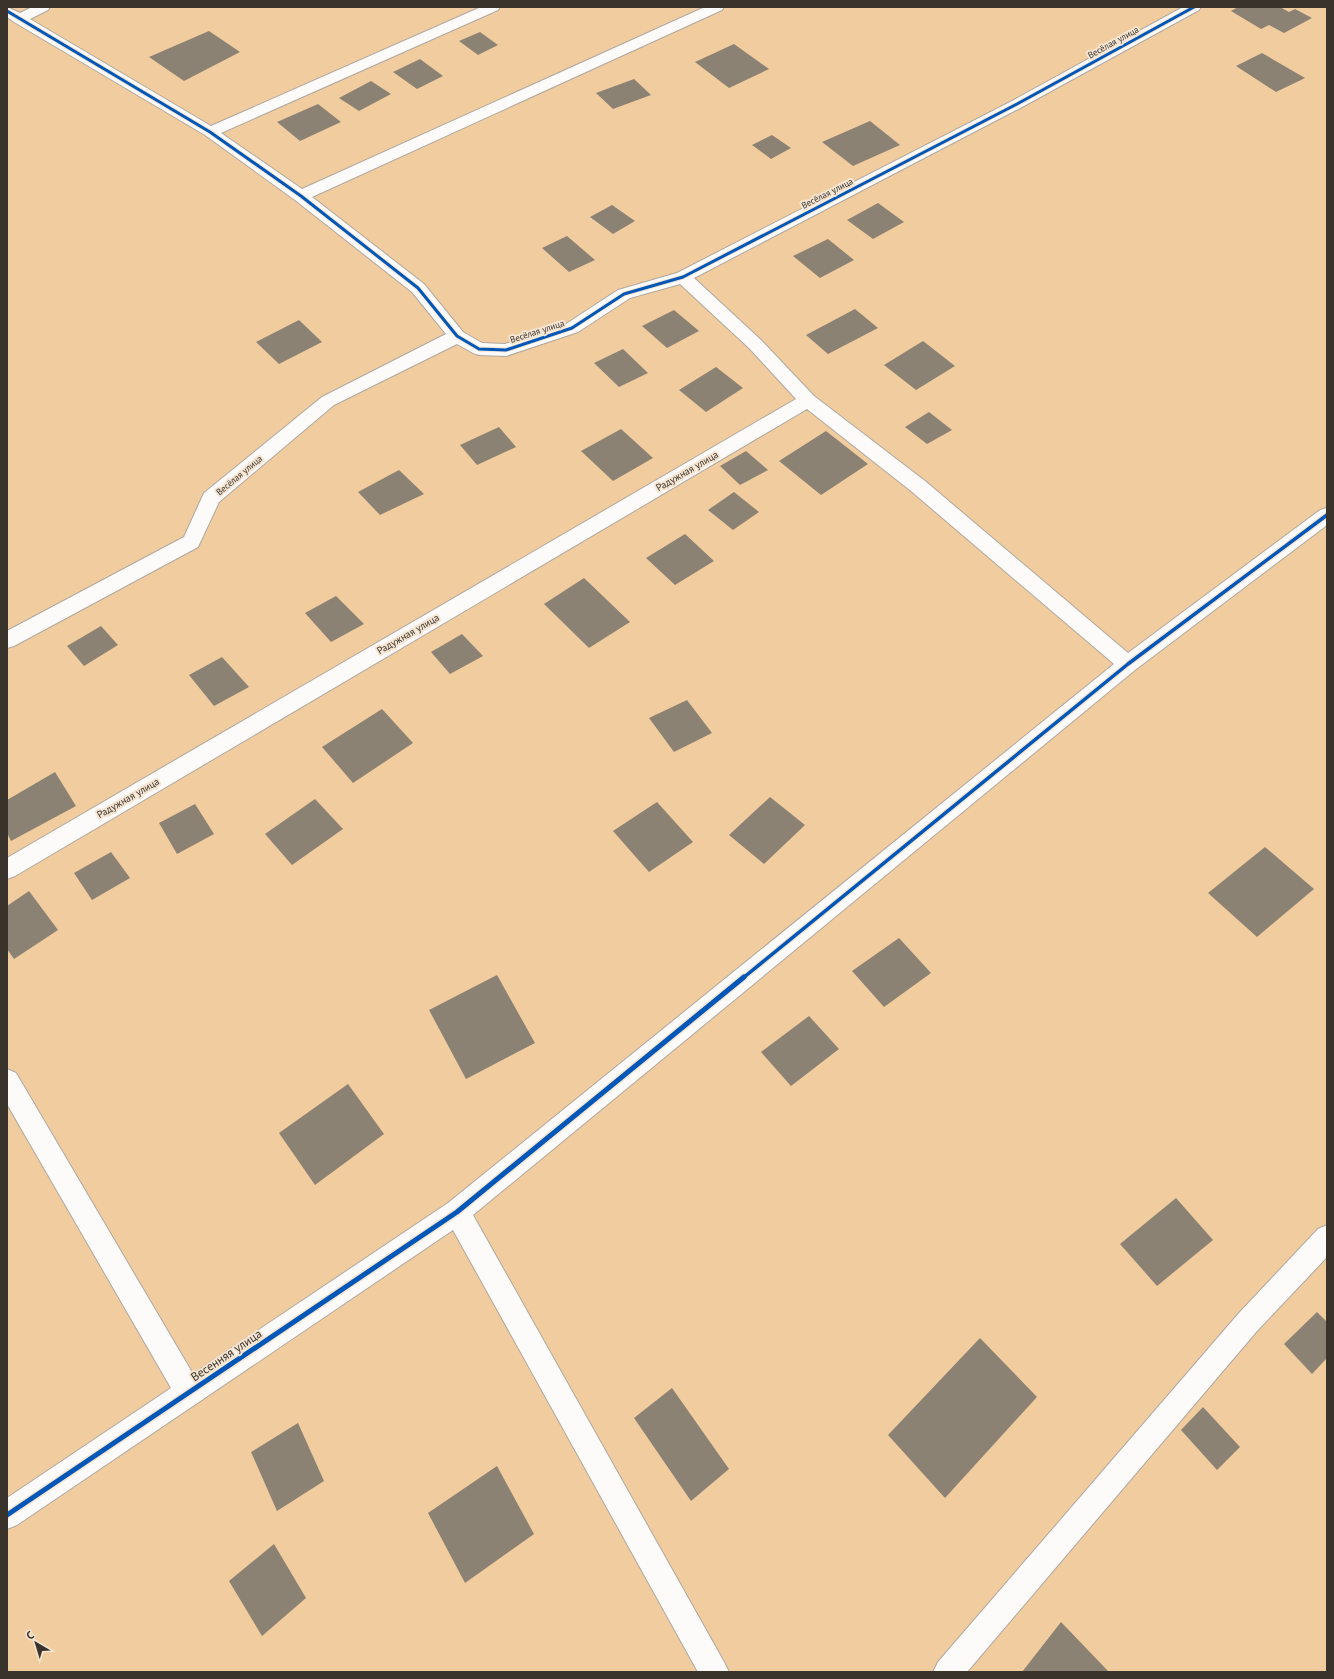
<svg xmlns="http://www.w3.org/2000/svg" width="1334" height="1679" font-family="'PT Sans',sans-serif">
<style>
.green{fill:#f1cc9f}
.building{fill:#8c8274}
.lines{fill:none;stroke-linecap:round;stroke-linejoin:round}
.street-casing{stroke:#afa8a0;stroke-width:2}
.street{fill:#fcfbf9;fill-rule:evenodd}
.cycleway-far2-casing{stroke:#f5e5d2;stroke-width:5}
.cycleway-far1-casing{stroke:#f5e5d2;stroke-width:6}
.cycleway-casing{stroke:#f5e5d2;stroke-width:8}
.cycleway-far2{stroke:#0057b8;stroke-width:3}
.cycleway-far1{stroke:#0057b8;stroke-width:3.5}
.cycleway{stroke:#0057b8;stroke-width:5}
.labels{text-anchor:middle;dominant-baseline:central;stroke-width:4;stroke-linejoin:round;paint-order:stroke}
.far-street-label{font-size:9px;fill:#39332b;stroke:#f5e5d2}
.street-label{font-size:10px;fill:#39332b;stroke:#f5e5d2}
.near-street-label{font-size:12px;fill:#39332b;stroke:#f5e5d2}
</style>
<rect width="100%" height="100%" fill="#ede4da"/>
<rect class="green" x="7" y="7" width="1320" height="1665"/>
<g class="building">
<path d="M1238 7H1280L1289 12 1295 9 1312 18 1284 33 1269 25 1261 29 1231 11Z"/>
<path d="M209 31 240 52 184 81 149 57Z"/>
<path d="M480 32 498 45 478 55 459 41Z"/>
<path d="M734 44 769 69 729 88 695 62Z"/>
<path d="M1262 53 1305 78 1276 92 1236 66Z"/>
<path d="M420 59 443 76 417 89 393 72Z"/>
<path d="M634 79 651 95 613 109 596 93Z"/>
<path d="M371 81 391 94 359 111 339 98Z"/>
<path d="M318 104 341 122 300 141 277 122Z"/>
<path d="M870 121 900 145 853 166 822 142Z"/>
<path d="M772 135 791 148 771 159 752 145Z"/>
<path d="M878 203 904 222 873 239 847 220Z"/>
<path d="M612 205 635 221 613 234 590 217Z"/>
<path d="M567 236 595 260 569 272 542 248Z"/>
<path d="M828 239 854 260 820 278 793 256Z"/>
<path d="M855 309 878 328 828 354 806 335Z"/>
<path d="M674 310 699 331 667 348 642 326Z"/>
<path d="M299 320 322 342 279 364 256 342Z"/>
<path d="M923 341 955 366 916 390 884 365Z"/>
<path d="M623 349 648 373 619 387 594 363Z"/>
<path d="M716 367 743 388 706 412 679 390Z"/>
<path d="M929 412 952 430 927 444 905 427Z"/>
<path d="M499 427 516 447 477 465 460 445Z"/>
<path d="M621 429 653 458 613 481 581 451Z"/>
<path d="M826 431 868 464 821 495 779 461Z"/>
<path d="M746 451 768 470 740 485 720 466Z"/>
<path d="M399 470 424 494 380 515 358 492Z"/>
<path d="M734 492 759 512 733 530 708 510Z"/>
<path d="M685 534 714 561 675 585 646 558Z"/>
<path d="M584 578 630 622 589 648 544 604Z"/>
<path d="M336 596 364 624 331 642 305 613Z"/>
<path d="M101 626 118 645 84 666 67 646Z"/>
<path d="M462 634 483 656 450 674 431 652Z"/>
<path d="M222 657 249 687 214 706 189 675Z"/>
<path d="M687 700 712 733 674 752 649 718Z"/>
<path d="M382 709 413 743 353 783 322 747Z"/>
<path d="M55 772 76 806 11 841 7 833V800Z"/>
<path d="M770 797 805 825 764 864 729 835Z"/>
<path d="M315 799 343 829 292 865 265 834Z"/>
<path d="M657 802 693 842 649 872 613 831Z"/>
<path d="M195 804 214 834 177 854 159 823Z"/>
<path d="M1265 847 1314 889 1257 937 1208 893Z"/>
<path d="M111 852 130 878 92 900 74 873Z"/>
<path d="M29 891 58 930 14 959 7 949V906Z"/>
<path d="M899 938 931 973 884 1007 852 971Z"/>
<path d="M497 975 535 1043 466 1079 429 1010Z"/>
<path d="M809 1016 839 1049 791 1086 761 1052Z"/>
<path d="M348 1084 384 1134 315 1185 279 1133Z"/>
<path d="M1176 1198 1213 1240 1157 1286 1120 1244Z"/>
<path d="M1317 1312 1327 1322V1358L1312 1374 1284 1344Z"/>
<path d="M980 1338 1037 1397 945 1498 888 1435Z"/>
<path d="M672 1388 729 1469 691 1501 634 1418Z"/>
<path d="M1203 1407 1240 1447 1217 1470 1181 1430Z"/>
<path d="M298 1423 324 1481 277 1511 251 1452Z"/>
<path d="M497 1466 534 1534 465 1583 428 1513Z"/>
<path d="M274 1544 306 1598 262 1636 229 1581Z"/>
<path d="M1061 1622 1109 1672H1022Z"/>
</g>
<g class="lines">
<g class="street-casing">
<g id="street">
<path d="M7 7 20 13 32 7H50L48 10 30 19 211 126 481 7H500L498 10 221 133 302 189 705 7H724L722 10 312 197 424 284 463 332 482 343 505 344 566 324 618 290 677 273 1012 101 1183 7H1201L1199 10 1022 107 694 278 761 340 814 396 925 481 1128 653 1320 510 1327 508V525L1135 670 473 1215 724 1662 729 1672H698L453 1230 17 1525 7 1529V1498L171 1388 7 1104V1069L16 1073 193 1374 448 1203 1114 664 911 491 807 409 15 876 7 879V858L796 399 749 348 680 284 630 298 578 332 506 356 479 355 473 353 457 344 334 405 219 502 198 547 14 646 7 648V631L184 537 204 493 322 397 446 334 412 292 295 200 205 135 14 22 7 17Z"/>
<path d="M1327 1225V1257L1257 1331 967 1672H933L938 1662 1239 1313 1318 1229Z"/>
</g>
</g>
<use href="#street" class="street"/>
<g class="cycleway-far2-casing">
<path id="cycleway-far2" d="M7 11 210 132 301 196 418 288 457 336 479 349 506 350 572 328 624 294 683 277 1017 104 1194 7"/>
</g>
<g class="cycleway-far1-casing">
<path id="cycleway-far1" d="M743 978 1128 664 1327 515"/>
</g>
<g class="cycleway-casing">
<path id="cycleway" d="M7 1515 457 1212 744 977"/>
</g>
<use href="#cycleway-far2" class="cycleway-far2"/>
<use href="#cycleway-far1" class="cycleway-far1"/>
<use href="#cycleway" class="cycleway"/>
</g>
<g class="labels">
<g class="far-street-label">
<text transform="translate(1113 42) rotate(-29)">Весёлая улица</text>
<text transform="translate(827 193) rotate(-27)">Весёлая улица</text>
<text transform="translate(537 331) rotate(-18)">Весёлая улица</text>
<text transform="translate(239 475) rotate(-40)">Весёлая улица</text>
</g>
<g class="street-label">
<text transform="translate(687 471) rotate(-30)">Радужная улица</text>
<text transform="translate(408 634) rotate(-30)">Радужная улица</text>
<text transform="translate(128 798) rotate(-30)">Радужная улица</text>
</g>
<g class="near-street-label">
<text transform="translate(226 1355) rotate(-34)">Весенняя улица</text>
</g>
</g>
<rect width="1334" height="1679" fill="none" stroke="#39332b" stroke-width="16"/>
<g transform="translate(36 1643) rotate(322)" stroke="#f5e5d2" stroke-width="3" paint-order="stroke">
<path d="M0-3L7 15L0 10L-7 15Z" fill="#39332b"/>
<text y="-6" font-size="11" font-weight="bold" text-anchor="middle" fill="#39332b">С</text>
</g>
</svg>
